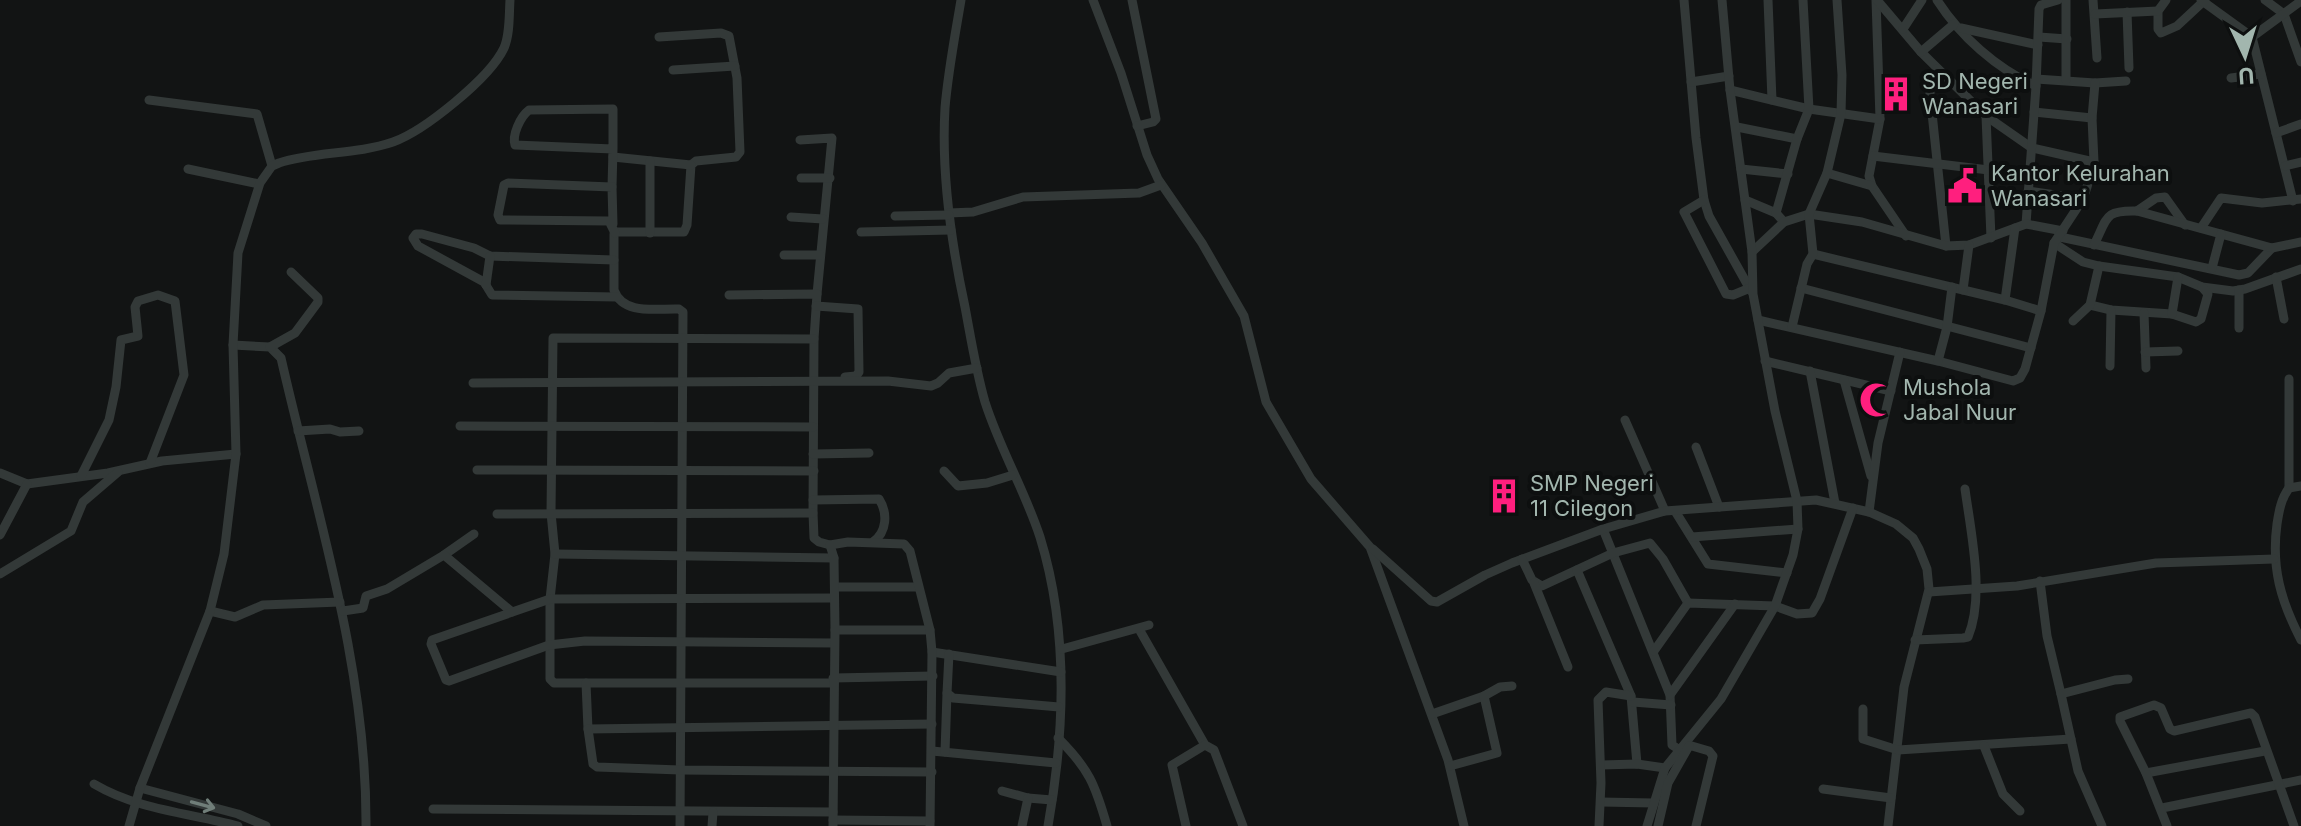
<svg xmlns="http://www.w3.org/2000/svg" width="2301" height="826" font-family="Inter,sans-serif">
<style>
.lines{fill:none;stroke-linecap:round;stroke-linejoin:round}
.street{stroke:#333938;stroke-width:9}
.oneway{stroke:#707e79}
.labels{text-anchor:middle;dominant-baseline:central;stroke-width:8;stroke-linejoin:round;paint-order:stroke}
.poi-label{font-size:22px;fill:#a2b6ae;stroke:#0d0f0f;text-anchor:start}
</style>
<rect width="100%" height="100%" fill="#121414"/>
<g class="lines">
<g class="street">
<path d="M961 0C955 36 948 72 945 108 941 175 951 242 965 307 971 339 976 371 985 402 1000 449 1025 491 1040 537 1069 631 1065 731 1048 826"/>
<path d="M1093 0 1121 73 1147 155 1158 179 1202 243 1244 316 1266 402 1311 479 1370 547 1448 760 1464 826"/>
<path d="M1132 0 1156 119 1153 122 1137 126"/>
<path d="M1684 0 1696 138 1704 200 1709 216 1751 291"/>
<path d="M1768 0 1772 100"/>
<path d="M1876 0 1880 119 1869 176 1872 186 1906 236"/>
<path d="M1877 0 1921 52 1986 116 2032 148 2094 162"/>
<path d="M1937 0C1960 36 1997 69 2036 86"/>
<path d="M2093 0 2097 58"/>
<path d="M2166 0 2158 11V29L2161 33 2177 26 2205 0"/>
<path d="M2201 0 2252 37 2293 201"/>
<path d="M2265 0 2284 14 2301 62"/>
<path d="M2127 12 2129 68"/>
<path d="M2095 14 2158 11"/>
<path d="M1961 28 2038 45"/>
<path d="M1903 29 1922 0"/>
<path d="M659 37 721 33 729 36 737 78 740 152 736 157 696 161 691 165 687 225 684 232H616L614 234V290C623 316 658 308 679 309L683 312 680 826"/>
<path d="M2039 37 2067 39"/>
<path d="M2252 37 2301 1"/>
<path d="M1921 52 1954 24"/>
<path d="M1937 69 1930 84V94L1946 246"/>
<path d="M673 70 735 66"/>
<path d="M2231 78 2261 74"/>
<path d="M2036 79 2095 83 2126 81"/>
<path d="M2066 80V0"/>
<path d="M1691 82 1729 76"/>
<path d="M1730 90 1809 109 1880 119"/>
<path d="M149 100 257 114 272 166"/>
<path d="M2034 112 2092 118"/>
<path d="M1986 116 1991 238"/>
<path d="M1737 127 1797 139"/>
<path d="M2276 133 2301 124"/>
<path d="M800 140 832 138 817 294"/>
<path d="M1873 156 2030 175"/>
<path d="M613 157 691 165"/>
<path d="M650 161V233"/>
<path d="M2285 166 2301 162"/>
<path d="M188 169 259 184"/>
<path d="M1741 169 1788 174"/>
<path d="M1827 173 1872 186"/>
<path d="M801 178H830"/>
<path d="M612 187 613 149 515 145C512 135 520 117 529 110L613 109V149"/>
<path d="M2028 191 2083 199"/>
<path d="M1704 200 1684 212 1726 294 1733 295 1750 288"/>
<path d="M1745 200 1776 213"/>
<path d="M2137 211 2156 198 2165 197 2185 225"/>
<path d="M949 213 973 212 1023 197 1139 193 1161 185"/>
<path d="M895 216 949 215"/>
<path d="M791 217 823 219"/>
<path d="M1784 222 1776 213 1797 139 1809 109 1803 0"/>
<path d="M613 224 612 187 508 183 504 185 498 215 500 220 609 221 615 233"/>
<path d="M2026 224 2036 86 2039 9 2041 5 2058 0"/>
<path d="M2201 228 2221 198 2262 203 2301 199"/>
<path d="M861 232 951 230"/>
<path d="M2060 237 2239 275 2248 273 2272 248"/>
<path d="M2054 243 2083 262 2099 266 2178 277 2202 287 2233 291 2245 289 2301 269"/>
<path d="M2094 245C2108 217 2104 210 2137 211L2272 248 2301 242"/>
<path d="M1752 252 1784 222 1809 214 1862 222 1946 246 1969 245 2026 224 2063 231"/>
<path d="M1813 254 2005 300 2041 311"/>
<path d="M784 255H820"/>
<path d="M614 260 490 256 474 248 422 234H416L413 238 418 246 484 282 492 295 617 297"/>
<path d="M2212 268 2221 234"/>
<path d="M2276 277 2284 319"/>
<path d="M486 285 490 256"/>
<path d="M1801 288 2031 348"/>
<path d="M1963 290 1969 245"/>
<path d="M2239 290V328"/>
<path d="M729 295 817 294 814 339 813 513 814 538 819 542 830 545"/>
<path d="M2005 300 2015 228"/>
<path d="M2090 305 2111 310 2172 314 2196 322 2201 319 2208 294 2202 287"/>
<path d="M816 306 858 309 859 372 856 376 845 377"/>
<path d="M2144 313 2146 368"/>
<path d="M2172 314 2178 277"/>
<path d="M1758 320 1938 361 2013 381 2020 378 2025 369 2041 311 2054 243 2083 199 2087 187 2094 162 2092 118 2095 83"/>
<path d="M2073 321 2090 305 2099 266"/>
<path d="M1792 327 1807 264 1813 254 1809 214 1827 173 1841 114 1842 75 1837 0"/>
<path d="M814 339 553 338 551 513 555 554 550 599V679L554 683H833"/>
<path d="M233 345 270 347 281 358C316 512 367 666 366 826"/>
<path d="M270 347 295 333 318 302V298L291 272"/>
<path d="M2145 352 2178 351"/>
<path d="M1765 361 1891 391"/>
<path d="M1938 361 1947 327 1952 287"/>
<path d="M2110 366 2111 310"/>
<path d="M1810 371 1835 503"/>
<path d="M2289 379V488"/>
<path d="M1844 380 1871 476"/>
<path d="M473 383 888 381 931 386 938 383 949 373 977 368"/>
<path d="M1625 420 1665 511"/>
<path d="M460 426 813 427"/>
<path d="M298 431 330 429 340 432 359 431"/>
<path d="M1696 447 1719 507"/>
<path d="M813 454 869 453"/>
<path d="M477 470 814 471"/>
<path d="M944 471 958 486 987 483 1013 475"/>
<path d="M0 473 27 484 108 473 162 461 236 454"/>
<path d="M81 476 109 420 116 387 121 340 138 336 135 307 138 301 158 295 175 301 184 375 150 463"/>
<path d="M2301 486 2289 488C2281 499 2279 511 2277 524 2271 568 2281 601 2301 640"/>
<path d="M813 500 879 499C888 513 887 532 873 542"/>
<path d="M1675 511 1708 564 1787 573"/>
<path d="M1869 512 1878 443 1900 352"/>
<path d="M497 514 813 513"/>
<path d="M1603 529 1670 695 1672 745 1680 750"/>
<path d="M0 535 27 484"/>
<path d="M1692 537 1798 529"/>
<path d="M1373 549 1431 601 1437 602 1485 575 1512 563 1603 529 1665 511 1816 500 1869 512 1896 524 1913 538 1919 549 1927 569 1929 589 1904 687 1888 826"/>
<path d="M555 554 834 558"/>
<path d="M444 555 474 534"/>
<path d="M1522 559 1532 580 1542 586 1613 553 1650 543 1663 559 1688 603"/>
<path d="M1577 570 1631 696 1637 764"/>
<path d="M0 574 71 531 83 502 118 472"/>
<path d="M2040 581 2047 636 2061 694"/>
<path d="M1534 583 1568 667"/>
<path d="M835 587H918"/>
<path d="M1929 592 2017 586 2156 563 2274 559"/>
<path d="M210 611 235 617 263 605 340 602"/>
<path d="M343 611 363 608 366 596 387 589 444 555 512 612"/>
<path d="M1139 629 1205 745 1214 750 1243 826"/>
<path d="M835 630H930"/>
<path d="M1915 640 1963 638 1968 637C1985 596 1971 533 1965 489"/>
<path d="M834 643 585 641 549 645 449 681 446 680 431 644 432 640 550 599 834 598"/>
<path d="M1062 649 1149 625"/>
<path d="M1654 651 1688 603 1775 606 1797 614 1812 613 1820 599 1853 508"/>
<path d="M932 652 1061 672"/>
<path d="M949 654 947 693 953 698 1059 707"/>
<path d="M833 678 933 676"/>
<path d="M586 683 588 729 932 724"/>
<path d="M1670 695 1735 604"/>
<path d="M1633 702 1671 705"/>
<path d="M1863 709V739L1898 750 2071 739"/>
<path d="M1432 714 1484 696"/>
<path d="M588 729 593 764 597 767 680 770 932 772"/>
<path d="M1058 738C1089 769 1095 784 1107 826"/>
<path d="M1685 744 1709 751 1713 756 1696 826"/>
<path d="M1984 746 2003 794 2020 811"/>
<path d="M932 751 1056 763"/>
<path d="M945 752 947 693"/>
<path d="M1601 765 1637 764 1665 768"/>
<path d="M1450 766 1497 753 1484 696 1500 687 1512 686"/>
<path d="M2146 773 2265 751"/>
<path d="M94 784C138 810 189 813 238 826"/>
<path d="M140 788 238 814 266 826"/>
<path d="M1823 789 1891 798"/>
<path d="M1002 791 1028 798 1052 800"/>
<path d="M1601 802 1653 803"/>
<path d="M2162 808 2301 780"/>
<path d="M433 809 833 812"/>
<path d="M833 820 930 821"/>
<path d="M129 826 140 788 210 611 224 554 236 454 233 345 238 253 260 183 272 166 279 163C315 151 355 155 393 142 424 131 490 78 504 48 510 35 509 15 510 0"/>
<path d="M712 826 713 812"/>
<path d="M833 826 835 630 834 558 830 545 848 542 904 544 910 551 930 630 932 652 930 826"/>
<path d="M1022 826 1028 798"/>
<path d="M1186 826 1172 765 1205 745"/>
<path d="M1599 826 1601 783 1598 700 1606 692 1631 696"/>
<path d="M1647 826 1665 768 1721 699 1775 606 1793 555 1798 529 1797 501 1775 411 1753 294 1752 252 1730 90 1722 0"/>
<path d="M1658 826 1668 783 1689 746"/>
<path d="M2102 826 2078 771 2061 694 2115 680 2128 679"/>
<path d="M2167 826 2146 773 2120 721V717L2154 705 2161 708 2170 729 2174 731 2251 713 2255 717 2294 826"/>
</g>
</g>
<defs><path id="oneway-shaft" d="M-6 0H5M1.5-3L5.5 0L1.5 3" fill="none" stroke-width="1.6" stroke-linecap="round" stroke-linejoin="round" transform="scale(2)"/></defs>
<use class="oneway" href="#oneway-shaft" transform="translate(203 805) rotate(15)"/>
<defs>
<g id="building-bare" transform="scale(2.76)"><path d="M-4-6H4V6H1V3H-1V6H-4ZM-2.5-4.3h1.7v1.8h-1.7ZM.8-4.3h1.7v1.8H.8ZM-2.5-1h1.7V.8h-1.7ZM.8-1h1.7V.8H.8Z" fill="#ff1f7e" stroke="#0d0f0f" stroke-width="2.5" paint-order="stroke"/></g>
<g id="civic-bare" transform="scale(2.76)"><path d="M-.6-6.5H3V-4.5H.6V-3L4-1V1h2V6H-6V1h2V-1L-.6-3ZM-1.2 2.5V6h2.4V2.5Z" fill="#ff1f7e" stroke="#0d0f0f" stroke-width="2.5" paint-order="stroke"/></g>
<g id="mosque-bare" transform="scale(2.76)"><path d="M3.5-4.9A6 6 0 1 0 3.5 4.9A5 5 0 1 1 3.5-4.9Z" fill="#ff1f7e" stroke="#0d0f0f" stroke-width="2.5" paint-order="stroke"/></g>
</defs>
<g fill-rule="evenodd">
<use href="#building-bare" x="1896" y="94"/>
<use href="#civic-bare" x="1965" y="186"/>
<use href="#mosque-bare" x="1877" y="400"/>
<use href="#building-bare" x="1504" y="496"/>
</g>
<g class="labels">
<g class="poi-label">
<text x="1922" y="81">SD Negeri<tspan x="1922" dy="25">Wanasari</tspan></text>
<text x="1991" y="173">Kantor Kelurahan<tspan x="1991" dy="25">Wanasari</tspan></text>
<text x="1903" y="387">Mushola<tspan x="1903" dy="25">Jabal Nuur</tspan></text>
<text x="1530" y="483">SMP Negeri<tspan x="1530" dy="25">11 Cilegon</tspan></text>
</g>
</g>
<g transform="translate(2245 56) rotate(176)" stroke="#0d0f0f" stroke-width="6" paint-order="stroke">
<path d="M0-6L14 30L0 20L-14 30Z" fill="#a2b6ae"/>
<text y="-12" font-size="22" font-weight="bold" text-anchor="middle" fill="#a2b6ae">U</text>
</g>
</svg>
